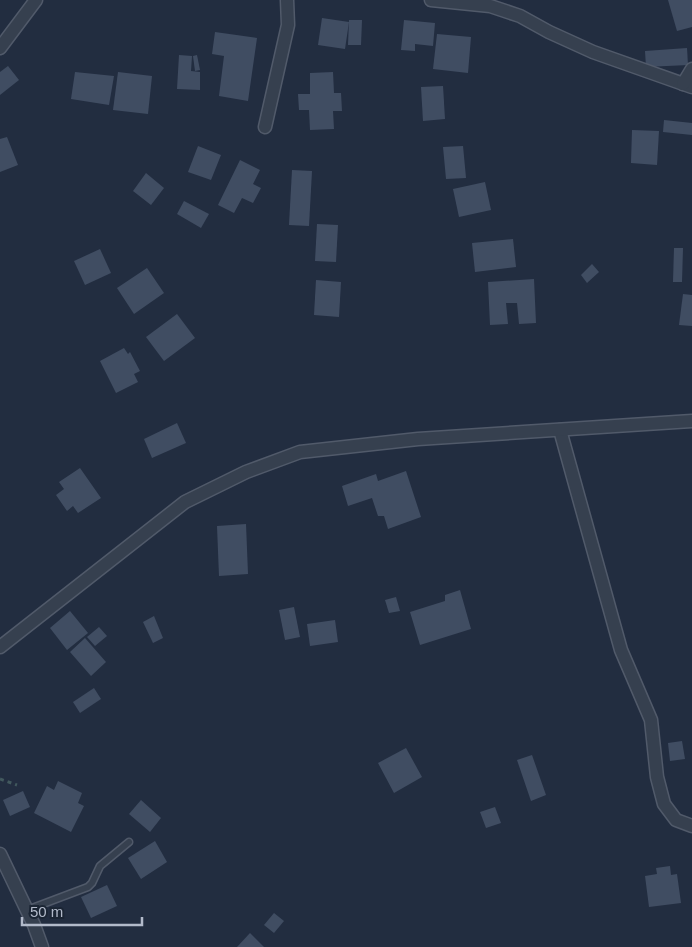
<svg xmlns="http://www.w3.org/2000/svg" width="692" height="947" font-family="Arial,sans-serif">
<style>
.building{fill:#404d62}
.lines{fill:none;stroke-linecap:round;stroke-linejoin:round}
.lane-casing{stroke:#515a6a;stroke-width:9}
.street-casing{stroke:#515a6a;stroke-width:15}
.path{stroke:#42595e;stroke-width:3;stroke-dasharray:4 4;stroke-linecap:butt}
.lane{stroke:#36404f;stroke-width:6}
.street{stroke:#36404f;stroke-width:12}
</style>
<rect width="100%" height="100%" fill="#222d40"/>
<g class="building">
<path d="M668 0H692V27L677 31Z"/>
<path d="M322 18 349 22 345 49 318 45Z"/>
<path d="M349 20H362L361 45H348Z"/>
<path d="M404 20 435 23 433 46 415 44V51L401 50Z"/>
<path d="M215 32 257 38 248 101 219 96 224 56 212 54Z"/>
<path d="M437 34 471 37 468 73 433 69Z"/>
<path d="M687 48 688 65 646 67 645 51Z"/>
<path d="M179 55 192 56 191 71 200 72V90L177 89Z"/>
<path d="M197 55 200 70 195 71 193 56Z"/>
<path d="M8 66 19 80 0 95V72Z"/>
<path d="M75 72 114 76 109 105 71 99Z"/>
<path d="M118 72 152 76 148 114 113 110Z"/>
<path d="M333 72 334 93H341L342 111H333L334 129 310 130 309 110H299L298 94H310V73Z"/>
<path d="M443 86 445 119 423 121 421 87Z"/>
<path d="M664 120 692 123V135L663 132Z"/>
<path d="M632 130 659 131 657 165 631 163Z"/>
<path d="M7 137 18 165 0 172V139Z"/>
<path d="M198 146 221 155 211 180 188 172Z"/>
<path d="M463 146 466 178 446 179 443 147Z"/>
<path d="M240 160 260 170 253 184 261 188 253 203 242 198 234 213 218 205Z"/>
<path d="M292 170 312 171 309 226 289 225Z"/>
<path d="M146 173 164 188 151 205 133 191Z"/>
<path d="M485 182 491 210 459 217 453 189Z"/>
<path d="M184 201 209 214 201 228 177 214Z"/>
<path d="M317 224 338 225 336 262 315 261Z"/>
<path d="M513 239 516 267 475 272 472 243Z"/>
<path d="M674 248H683L682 282H673Z"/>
<path d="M100 249 111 273 85 285 74 261Z"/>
<path d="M592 264 599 272 587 283 581 275Z"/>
<path d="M147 268 164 293 134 314 117 288Z"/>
<path d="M534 279 536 323 519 324 517 303H506L508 324 490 325 488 282Z"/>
<path d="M316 280 341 282 339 317 314 315Z"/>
<path d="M683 294 692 295V326L679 325Z"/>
<path d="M177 314 195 338 164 361 146 337Z"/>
<path d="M124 348 128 354 130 352 140 371 134 374 138 382 116 393 100 361Z"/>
<path d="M177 423 186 443 152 458 144 439Z"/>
<path d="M80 468 101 498 78 513 73 506 67 511 56 495 64 489 59 482Z"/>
<path d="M406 471 421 517 388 529 384 516H378L372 498 348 506 342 486 376 474 378 481Z"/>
<path d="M246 524 248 574 219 576 217 526Z"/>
<path d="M460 590 471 629 420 645 410 612 445 601V595Z"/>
<path d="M396 597 400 611 389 613 385 600Z"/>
<path d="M294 607 300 637 285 640 279 610Z"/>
<path d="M70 611 88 633 67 650 50 628Z"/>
<path d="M154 616 163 638 153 643 143 622Z"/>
<path d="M335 620 338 642 310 646 307 624Z"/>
<path d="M99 627 107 636 95 646 87 637Z"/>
<path d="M85 638 106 662 91 676 70 652Z"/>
<path d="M94 688 101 699 80 713 73 702Z"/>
<path d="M682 741 685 759 670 761 668 743Z"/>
<path d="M406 748 422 777 394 793 378 763Z"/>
<path d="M532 755 546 795 531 801 517 760Z"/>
<path d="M58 781 82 793 78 803 84 806 71 832 34 813 47 786 54 790Z"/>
<path d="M23 791 30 807 10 816 3 800Z"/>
<path d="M141 800 161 818 150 832 129 814Z"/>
<path d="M495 807 501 823 486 828 480 812Z"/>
<path d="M155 841 167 862 141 879 128 858Z"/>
<path d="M670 866 671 875 677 874 681 903 649 907 645 876 657 874 656 868Z"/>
<path d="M107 885 117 906 91 918 81 897Z"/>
<path d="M274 913 284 921 274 933 264 925Z"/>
<path d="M250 933 264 947H237Z"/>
</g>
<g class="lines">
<g class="lane-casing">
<path id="lane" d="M27 910 88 887 92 883 100 866 129 842"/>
</g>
<g class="street-casing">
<g id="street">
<path d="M431 0 490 6 520 16 549 32 593 52 692 87"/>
<path d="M0 48 36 0"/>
<path d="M683 84 692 69"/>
<path d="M265 127 288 25 287 0"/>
<path d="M560 430 621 650 651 720 657 777 664 804 676 820 692 826"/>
<path d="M0 647 185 502 246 472 300 452 418 439 692 421"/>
<path d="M0 854 34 925 42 947"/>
</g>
</g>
<path class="path" d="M0 779 17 785"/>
<use href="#lane" class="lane"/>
<use href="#street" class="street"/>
</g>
<path d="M22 917v8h120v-8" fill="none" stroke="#b2baca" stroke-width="2.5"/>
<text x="30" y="917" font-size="15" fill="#b2baca" stroke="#1b2534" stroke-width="4" paint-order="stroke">50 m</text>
</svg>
